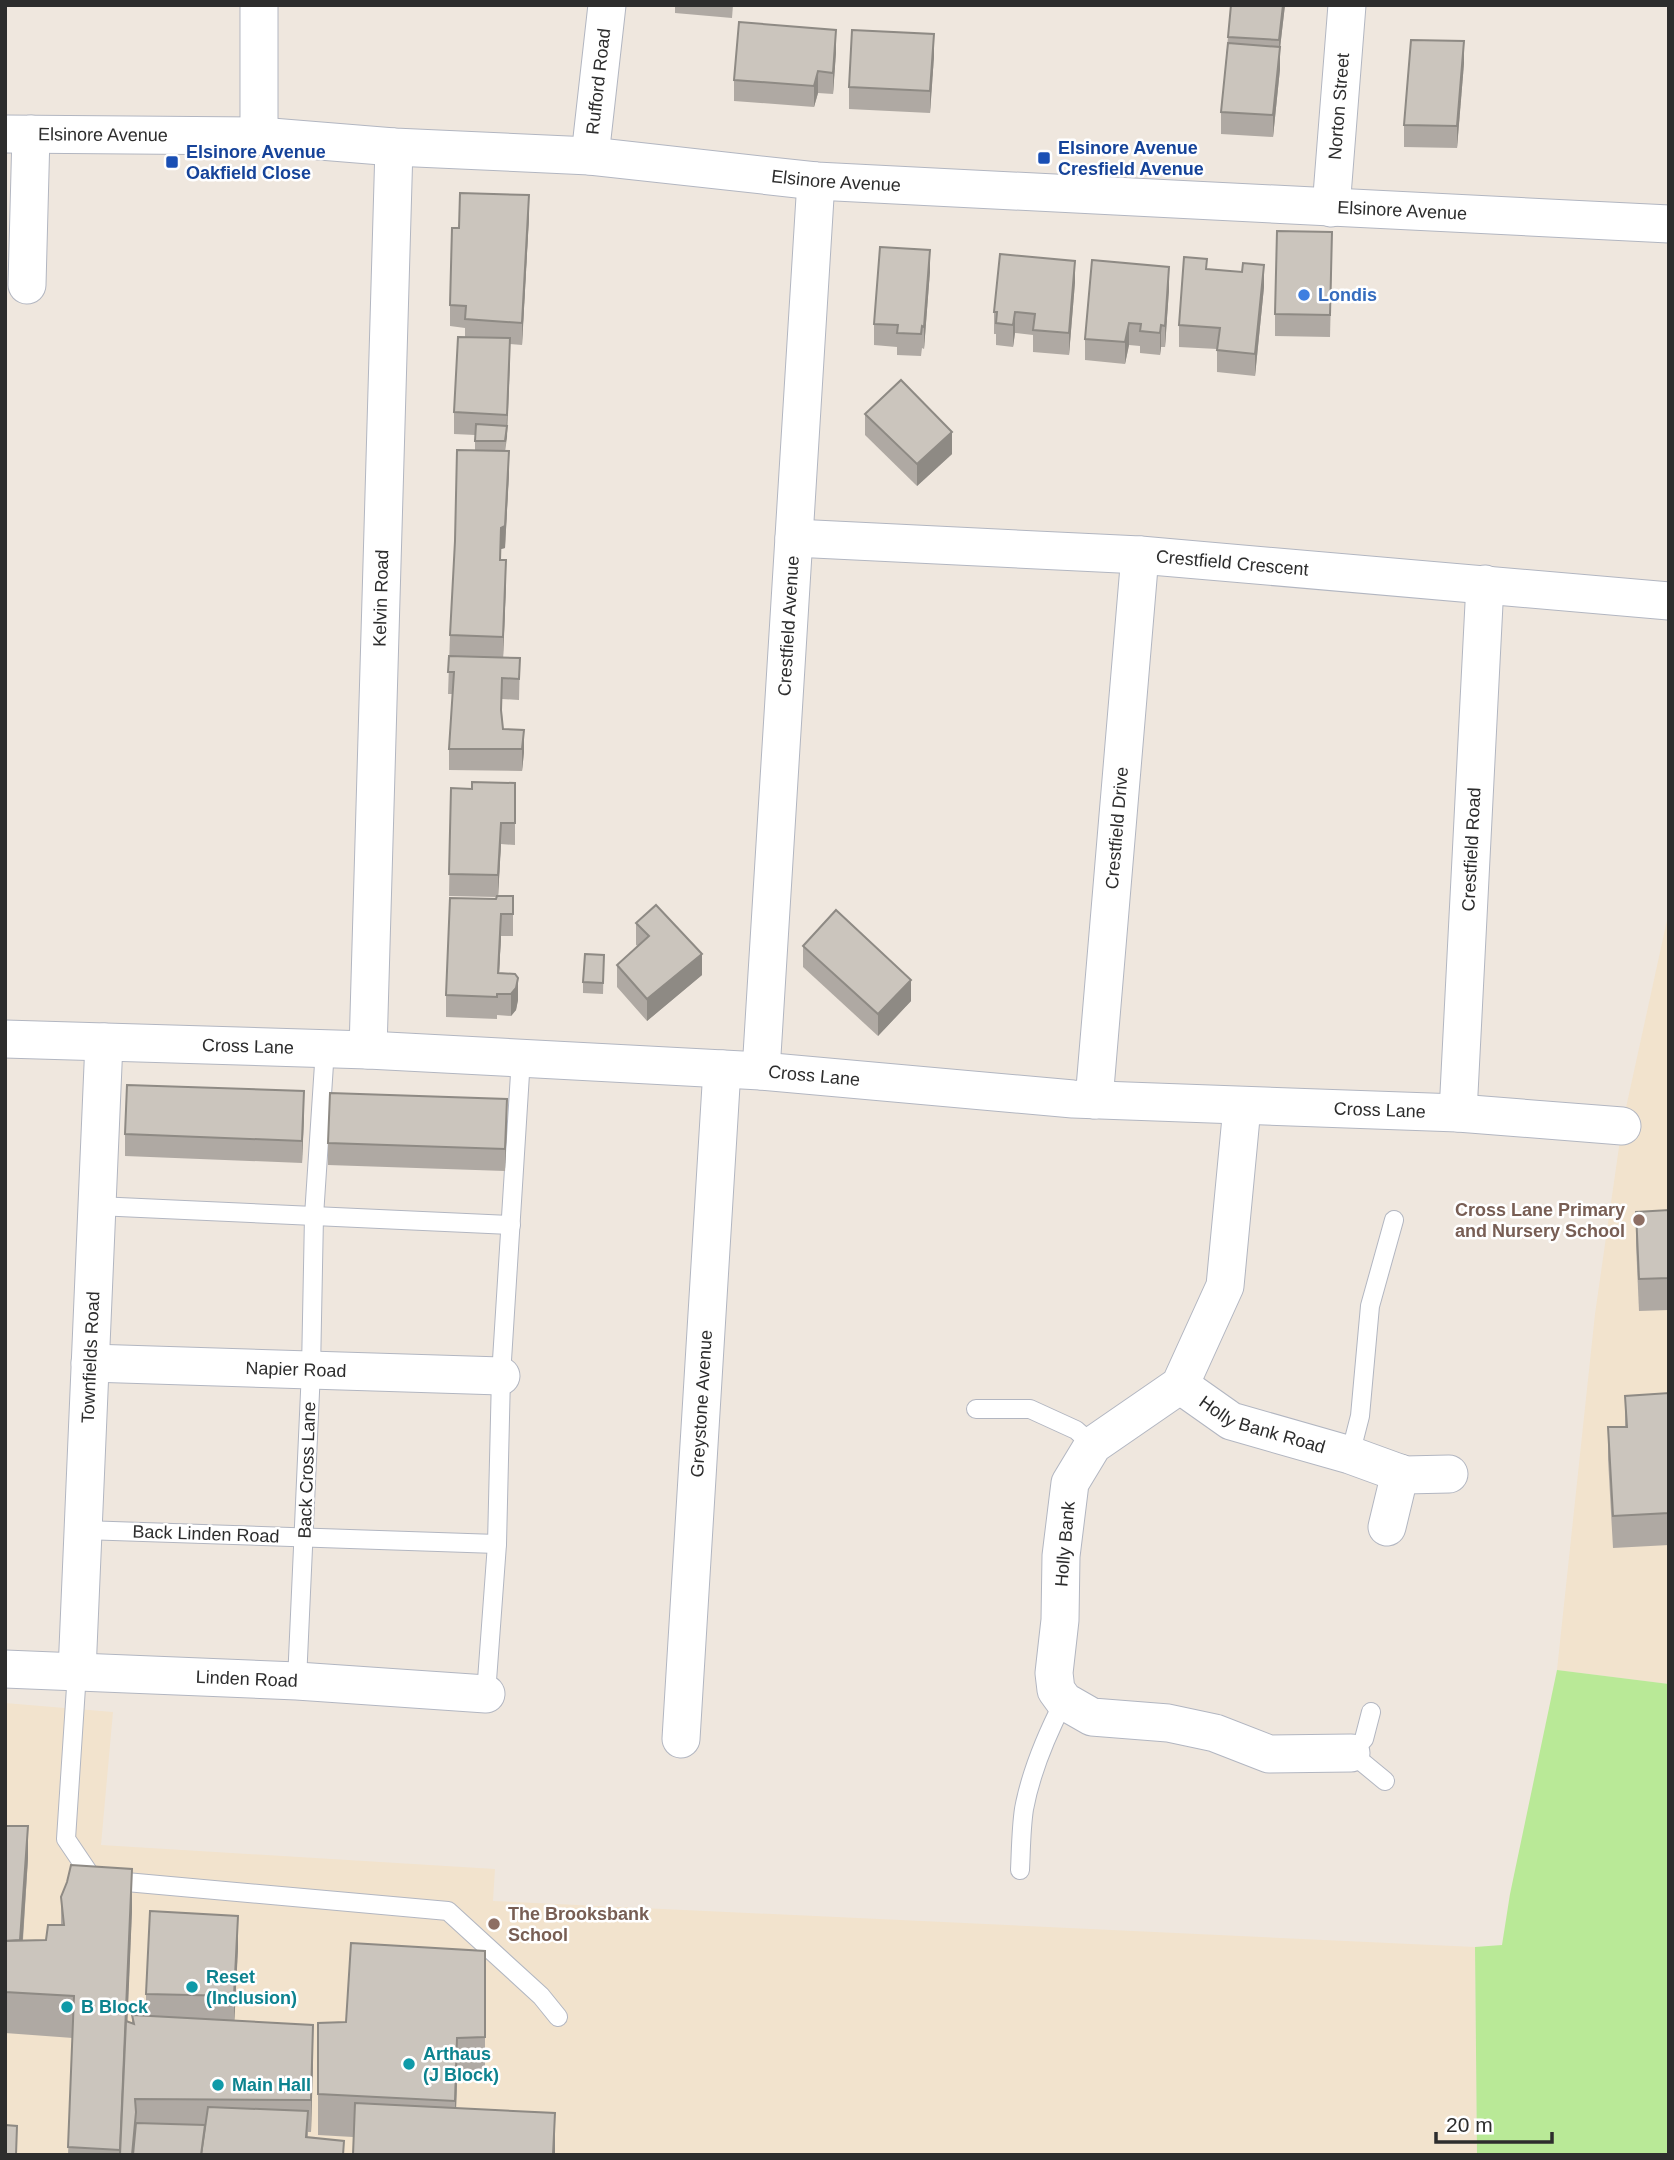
<svg xmlns="http://www.w3.org/2000/svg" width="1674" height="2160" font-family="Helvetica,sans-serif">
<style>
.education{fill:#f2e3cd}
.green{fill:#b9e997}
.lines{fill:none;stroke-linecap:round;stroke-linejoin:round}
.lane-casing{stroke:#b2b6c1;stroke-width:20}
.street-casing{stroke:#b2b6c1;stroke-width:39}
.lane{stroke:#fff;stroke-width:18}
.street{stroke:#fff;stroke-width:37}
.wall{fill:#afa9a3}
.shaded-wall{fill:#8e8a84}
.building{fill:#cbc5bd;stroke:#8e8a84;stroke-width:2}
.transit-dot{fill:#1a4fb4;stroke:#fff;stroke-width:2.5}
.shop-dot{fill:#3f7fe0;stroke:#fff;stroke-width:2.5}
.education-dot{fill:#8d6e63;stroke:#fff;stroke-width:2.5}
.culture-dot{fill:#0f9aa8;stroke:#fff;stroke-width:2.5}
.labels{text-anchor:middle;dominant-baseline:central;stroke-width:5;stroke-linejoin:round;paint-order:stroke}
.street-label{font-size:18px;fill:#2d2d2d;stroke:#fff}
.transit-label{font-size:18px;font-weight:bold;fill:#164399;stroke:#fff;text-anchor:start}
.shop-label{font-size:18px;font-weight:bold;fill:#366cbe;stroke:#fff;text-anchor:start}
.education-label{font-size:18px;font-weight:bold;fill:#785e54;stroke:#fff;text-anchor:end}
.culture-label{font-size:18px;font-weight:bold;fill:#0d838f;stroke:#fff;text-anchor:start}
</style>
<rect width="100%" height="100%" fill="#efe7de"/>
<g class="education">
<path d="M1669 911V1684L1557 1670 1595 1314 1622 1126Z"/>
<path d="M5 1703 113 1712 101 1845 495 1869 493 1901 1475 1947 1477 2155H5Z"/>
</g>
<path class="green" d="M1557 1670 1669 1684V2155H1477L1475 1947 1502 1945 1510 1894Z"/>
<g class="lines">
<g class="lane-casing">
<g id="lane">
<path d="M97 1206 511 1225"/>
<path d="M976 1409H1030L1076 1430 1093 1445"/>
<path d="M1350 1455 1360 1416 1370 1306 1394 1220"/>
<path d="M83 1530 497 1544"/>
<path d="M77 1672 66 1839 93 1879 448 1911 541 1996 558 2017"/>
<path d="M297 1681 311 1370 314 1216 325 1049"/>
<path d="M486 1694 497 1544 501 1376 521 1058"/>
<path d="M1371 1712 1364 1739 1351 1753 1385 1781"/>
<path d="M1020 1870C1021 1850 1021 1829 1024 1809 1031 1771 1046 1736 1064 1701"/>
</g>
</g>
<g class="street-casing">
<g id="street">
<path id="s1" d="M5 134 259 136 394 147 590 156 816 181 1669 224"/>
<path d="M259 136V5"/>
<path id="s2" d="M590 156 607 5"/>
<path id="s3" d="M1331 208 1347 5"/>
<path d="M27 285 31 134"/>
<path id="s4" d="M794 538 1140 555 1669 601"/>
<path id="s5" d="M5 1039 368 1050 761 1071 1073 1099 1458 1113 1622 1126"/>
<path id="s6" d="M368 1050 394 147"/>
<path id="s7" d="M761 1071 816 181"/>
<path id="s8" d="M1094 1100 1140 555"/>
<path d="M1242 1107 1225 1286 1180 1385 1093 1445 1070 1483 1061 1556 1060 1620 1054 1673 1056 1690 1064 1701 1092 1717 1168 1723 1215 1733 1269 1754 1351 1753"/>
<path id="s9" d="M1458 1113 1485 584"/>
<path id="s10" d="M90 1363 501 1376"/>
<path id="s11" d="M1180 1385 1231 1421 1350 1455 1405 1475 1449 1474"/>
<path d="M1387 1527 1400 1473"/>
<path id="s12" d="M5 1669 297 1681 486 1694"/>
<path id="s13" d="M77 1672 104 1042"/>
<path id="s14" d="M681 1739 722 1069"/>
</g>
</g>
<use href="#lane" class="lane"/>
<use href="#street" class="street"/>
</g>
<g class="wall">
<path d="M675 5H733L732 18 675 13Z"/>
<path d="M1231 5H1285L1280 48V69L1273 137 1221 134V112Z"/>
<path d="M836 52 833 94 818 93 814 107 734 101V80Z"/>
<path d="M934 56 930 113 849 109V87Z"/>
<path d="M1464 63 1457 148 1404 147V125Z"/>
<path d="M529 217 522 345 510 344 505 451 509 473 505 548 501 549V560L506 582 503 658H520L519 700 502 699V714L503 729 524 730V752L522 771 449 770V749L453 694H448L450 635 475 450V435L454 434V412L465 337V328L450 326V305Z"/>
<path d="M1332 254 1330 337 1275 336V314Z"/>
<path d="M1207 269 1264 287 1255 376 1217 372V349L1179 347V325Z"/>
<path d="M930 271 924 349 922 348 921 356 897 355V347L874 345V324Z"/>
<path d="M1075 282 1069 355 1033 352V335L1015 333 1013 347 996 345V334H994V312Z"/>
<path d="M1169 289 1165 347H1161L1160 355 1140 353V346L1129 345 1125 364 1085 360V339Z"/>
<path d="M865 414 952 454 917 486 865 435Z"/>
<path d="M515 783V845L501 844 498 896H513V936H501L499 973 518 1000 516 1010 511 1016 497 1015V1019L446 1017V995L496 897 449 896 451 788 472 789Z"/>
<path d="M636 923 702 975 647 1021 617 987V965L638 946 636 945Z"/>
<path d="M803 946 911 1001 878 1036 803 967Z"/>
<path d="M604 955 603 994 583 993V982Z"/>
<path d="M304 1113 302 1163 125 1156V1134Z"/>
<path d="M507 1121 505 1171 328 1165V1143Z"/>
<path d="M1669 1210V1310L1639 1311 1636 1244V1212Z"/>
<path d="M1669 1393V1545L1613 1548 1608 1459V1427H1625V1396Z"/>
<path d="M5 1826 28 1858 23 1940H46L61 1925V1897L132 1910 127 2022 132 2023V2015L146 2016V1994L238 1948 234 2021 313 2057 311 2132H308V2137L344 2155H68L73 2038 5 2033Z"/>
<path d="M485 1951V2078L457 2080 456 2108 353 2137 318 2135V2023L346 2022Z"/>
</g>
<g class="shaded-wall">
<path d="M1283 5H1285L1280 48V69L1273 137V115L1279 59V40Z"/>
<path d="M836 30V52L833 94V73Z"/>
<path d="M934 34V56L930 113V91Z"/>
<path d="M1464 41V63L1457 148V126Z"/>
<path d="M818 71V93L814 107V86Z"/>
<path d="M529 195V217L522 345V323Z"/>
<path d="M930 250V271L924 349V327Z"/>
<path d="M1075 261V282L1069 355V333Z"/>
<path d="M1264 265V287L1255 376V354Z"/>
<path d="M1169 267V289L1165 347V326Z"/>
<path d="M1015 312V333L1013 347V325Z"/>
<path d="M1129 323V345L1125 364V342Z"/>
<path d="M1161 325V347L1160 355V333Z"/>
<path d="M510 338V360L507 437 505 452Z"/>
<path d="M952 432V454L917 486V464Z"/>
<path d="M509 451V473L505 548 501 549V528Z"/>
<path d="M506 560V582L503 659V637Z"/>
<path d="M524 730V752L522 771V749Z"/>
<path d="M501 823V844L498 897V875Z"/>
<path d="M501 914V936L498 994V973Z"/>
<path d="M702 954V975L647 1021V999Z"/>
<path d="M518 978V1000L516 1010 511 1016V994Z"/>
<path d="M911 980V1001L878 1036V1014Z"/>
<path d="M304 1091V1113L302 1163V1141Z"/>
<path d="M507 1099V1121L505 1171V1149Z"/>
<path d="M28 1826V1858L20 1980V1948Z"/>
<path d="M132 1869V1910L122 2155H120Z"/>
<path d="M238 1916V1948L234 2028V1996Z"/>
<path d="M313 2025V2057L311 2132V2100Z"/>
<path d="M457 2038V2080L455 2143V2101Z"/>
<path d="M555 2113V2155H553Z"/>
</g>
<g class="building">
<path d="M1231 5H1283L1279 40 1228 37Z"/>
<path d="M739 22 836 30 833 73 818 71 814 86 734 80Z"/>
<path d="M852 30 934 34 930 91 849 87Z"/>
<path d="M1411 40 1464 41 1457 126 1404 125Z"/>
<path d="M1228 43 1280 47 1273 115 1221 112Z"/>
<path d="M460 193 529 195 522 323 465 319 466 306 450 305 452 228H459Z"/>
<path d="M1277 231 1332 232 1330 315 1275 314Z"/>
<path d="M880 247 930 250 924 327 922 326 921 334 897 333 898 325 874 324Z"/>
<path d="M1000 254 1075 261 1069 333 1033 330 1035 314 1015 312 1013 325 996 323 997 312H994Z"/>
<path d="M1184 257 1207 259 1206 269 1242 272 1243 263 1264 265 1255 354 1217 350 1220 328 1179 325Z"/>
<path d="M1092 260 1169 267 1165 326 1161 325 1160 333 1140 331 1141 324 1129 323 1125 342 1085 339Z"/>
<path d="M458 337 510 338 507 415 454 412Z"/>
<path d="M901 380 952 432 917 464 865 414Z"/>
<path d="M476 424 507 426 505 441H475Z"/>
<path d="M457 450 509 451 505 526 501 528 500 560H506L503 637 450 635 455 541Z"/>
<path d="M449 656 520 658 519 679 502 678 501 710 503 729 524 730 522 749H449L454 672H448Z"/>
<path d="M472 782 515 783V823H501L498 875 449 874 451 788 472 789Z"/>
<path d="M497 896H513V914H501L498 973 515 974 518 978 516 988 511 994H497V997L446 995 450 898 496 899Z"/>
<path d="M656 905 702 954 647 999 617 965 649 936 636 923Z"/>
<path d="M836 910 911 980 878 1014 803 946Z"/>
<path d="M585 954 604 955 603 983 583 982Z"/>
<path d="M127 1085 304 1091 302 1141 125 1134Z"/>
<path d="M330 1093 507 1099 505 1149 328 1143Z"/>
<path d="M1669 1210V1278L1639 1279 1636 1212Z"/>
<path d="M1669 1393V1513L1613 1516 1608 1427H1627L1625 1396Z"/>
<path d="M5 1826H28L20 1940 5 1941Z"/>
<path d="M71 1865 132 1869 120 2150 68 2147 74 1996 5 1992V1941L46 1940 48 1925H64L61 1897 67 1882Z"/>
<path d="M150 1911 238 1916 234 1996 146 1994Z"/>
<path d="M351 1943 485 1951V2037L457 2038 455 2101 318 2094V2023L346 2022Z"/>
<path d="M132 2015 313 2025 311 2100 135 2099 136 2112 132 2155H120L126 2021 134 2024Z"/>
<path d="M355 2103 555 2113 553 2155H353Z"/>
<path d="M208 2107 308 2111 306 2137 344 2141 343 2155H201Z"/>
<path d="M136 2123 205 2125 201 2155H133Z"/>
<path d="M5 2125 17 2126 16 2155H5Z"/>
</g>
<g class="transit-dot">
<rect x="1037" y="151" width="14" height="14" rx="3.5"/>
<rect x="165" y="155" width="14" height="14" rx="3.5"/>
</g>
<circle class="shop-dot" cx="1304" cy="295" r="7"/>
<g class="education-dot">
<circle cx="1639" cy="1220" r="7"/>
<circle cx="494" cy="1924" r="7"/>
</g>
<g class="culture-dot">
<circle cx="192" cy="1987" r="7"/>
<circle cx="67" cy="2007" r="7"/>
<circle cx="409" cy="2064" r="7"/>
<circle cx="218" cy="2085" r="7"/>
</g>
<g class="labels">
<g class="street-label">
<text stroke="none"><textPath href="#s2" startOffset="75">Rufford Road</textPath></text>
<text stroke="none"><textPath href="#s3" startOffset="102">Norton Street</textPath></text>
<text stroke="none"><textPath href="#s1" startOffset="98">Elsinore Avenue</textPath></text>
<text stroke="none"><textPath href="#s1" startOffset="833">Elsinore Avenue</textPath></text>
<text stroke="none"><textPath href="#s1" startOffset="1400">Elsinore Avenue</textPath></text>
<text stroke="none"><textPath href="#s4" startOffset="439">Crestfield Crescent</textPath></text>
<text stroke="none"><textPath href="#s6" startOffset="452">Kelvin Road</textPath></text>
<text stroke="none"><textPath href="#s7" startOffset="446">Crestfield Avenue</textPath></text>
<text stroke="none"><textPath href="#s8" startOffset="273">Crestfield Drive</textPath></text>
<text stroke="none"><textPath href="#s9" startOffset="264">Crestfield Road</textPath></text>
<text stroke="none"><textPath href="#s5" startOffset="243">Cross Lane</textPath></text>
<text stroke="none"><textPath href="#s5" startOffset="810">Cross Lane</textPath></text>
<text stroke="none"><textPath href="#s5" startOffset="1377">Cross Lane</textPath></text>
<text stroke="none"><textPath href="#s13" startOffset="315">Townfields Road</textPath></text>
<text stroke="none"><textPath href="#s10" startOffset="206">Napier Road</textPath></text>
<text stroke="none"><textPath href="#s14" startOffset="336">Greystone Avenue</textPath></text>
<text stroke="none"><textPath href="#s11" startOffset="93">Holly Bank Road</textPath></text>
<text transform="translate(307 1470) rotate(-88)">Back Cross Lane</text>
<text transform="translate(206 1534) rotate(2)">Back Linden Road</text>
<text transform="translate(1065 1544) rotate(-85)">Holly Bank</text>
<text stroke="none"><textPath href="#s12" startOffset="242">Linden Road</textPath></text>
</g>
<g class="transit-label">
<text x="1058" y="148">Elsinore Avenue<tspan x="1058" dy="21">Cresfield Avenue</tspan></text>
<text x="186" y="152">Elsinore Avenue<tspan x="186" dy="21">Oakfield Close</tspan></text>
</g>
<g class="shop-label">
<text x="1318" y="295">Londis</text>
</g>
<g class="education-label">
<text x="1625" y="1210">Cross Lane Primary<tspan x="1625" dy="21">and Nursery School</tspan></text>
<text x="508" y="1914" text-anchor="start">The Brooksbank<tspan x="508" dy="21">School</tspan></text>
</g>
<g class="culture-label">
<text x="206" y="1977">Reset<tspan x="206" dy="21">(Inclusion)</tspan></text>
<text x="81" y="2007">B Block</text>
<text x="423" y="2054">Arthaus<tspan x="423" dy="21">(J Block)</tspan></text>
<text x="232" y="2085">Main Hall</text>
</g>
</g>
<rect width="1674" height="2160" fill="none" stroke="#2d2d2d" stroke-width="14"/>
<path d="M1436 2132v10h116v-10" fill="none" stroke="#2d2d2d" stroke-width="3.5"/>
<text x="1446" y="2132" font-size="21" fill="#2d2d2d" stroke="#ffffff" stroke-width="5" paint-order="stroke">20 m</text>
</svg>
